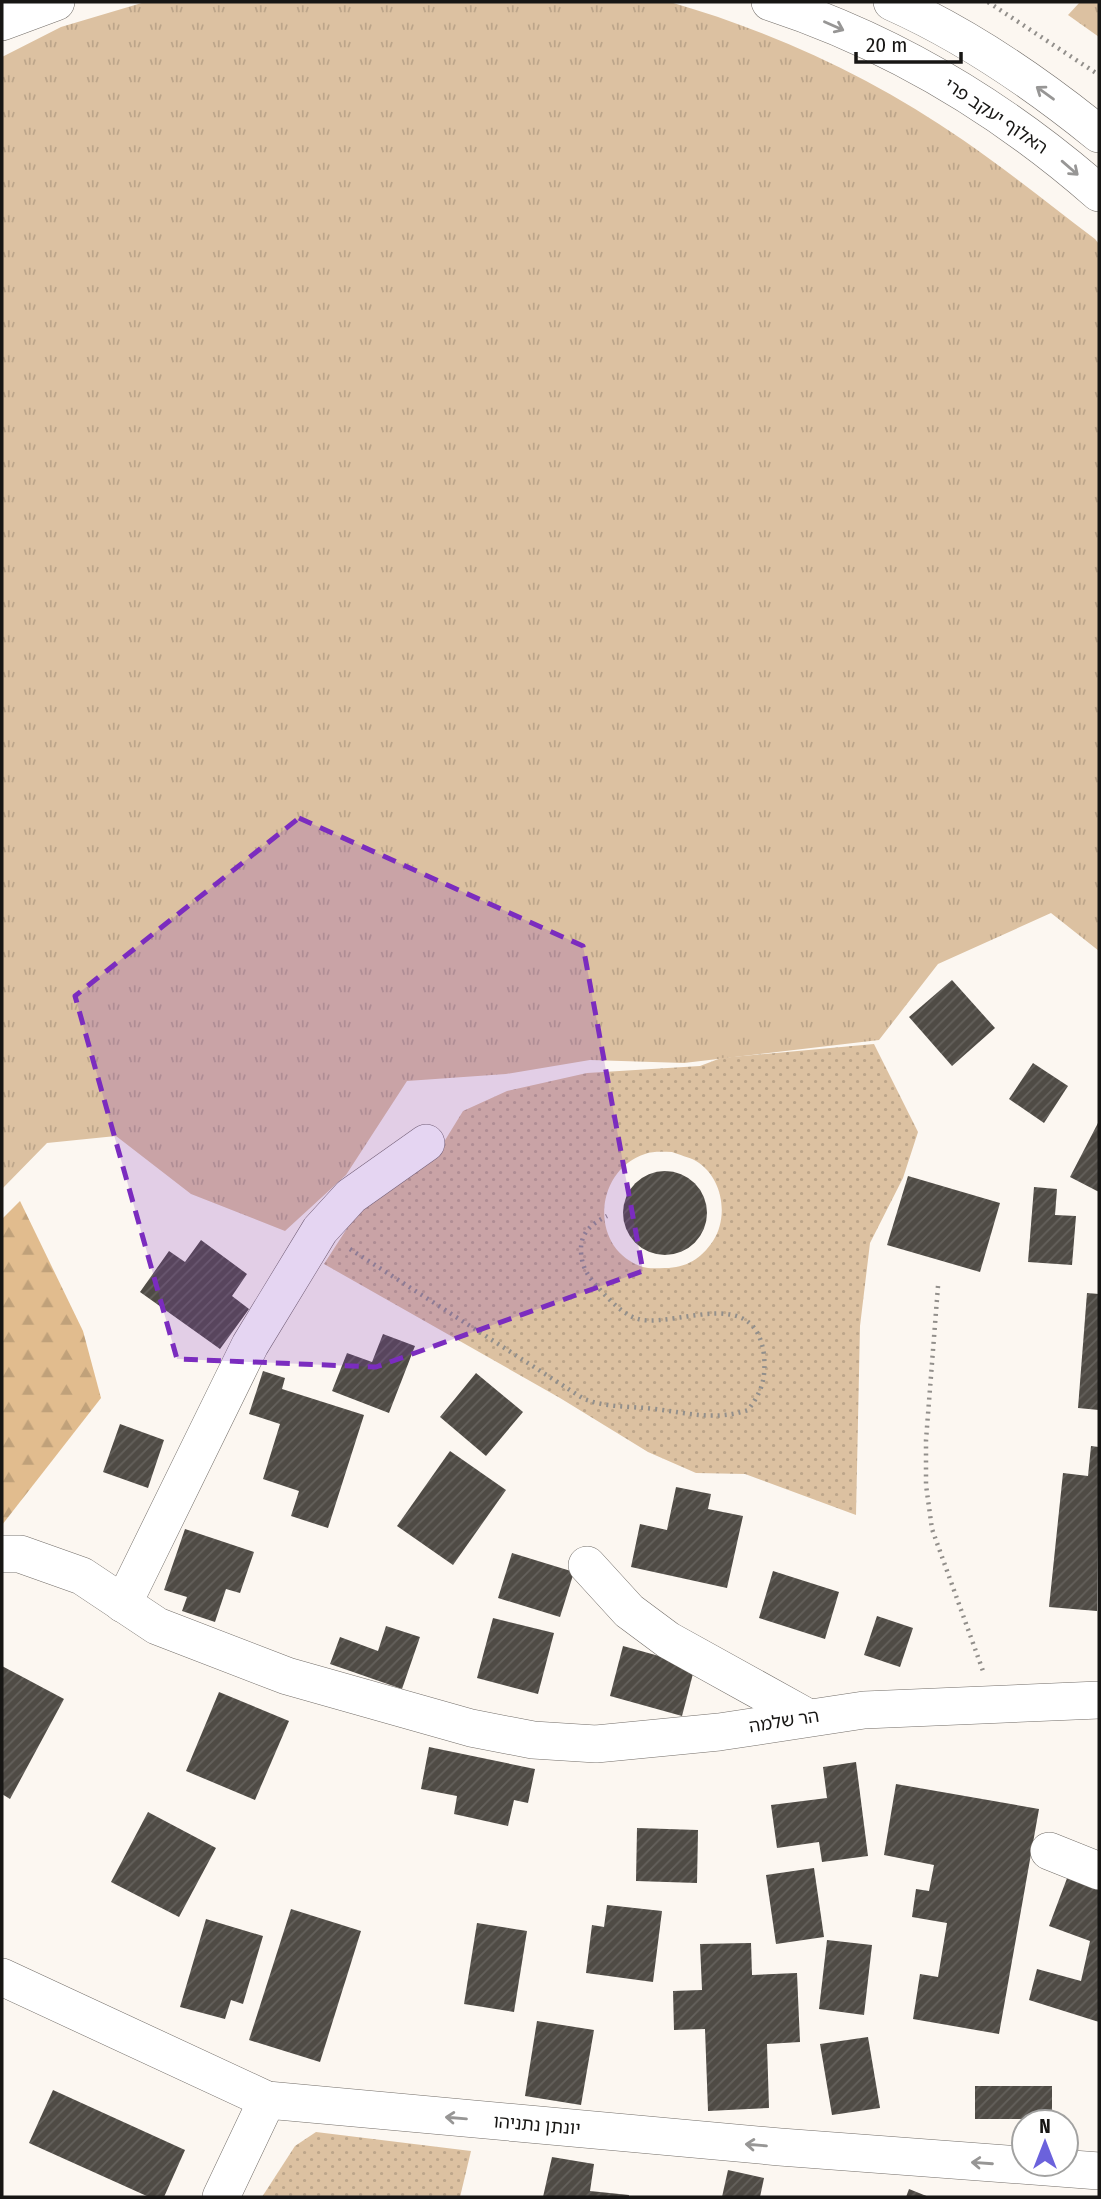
<svg xmlns="http://www.w3.org/2000/svg" width="1101" height="2199" font-family="'Fira Sans Condensed','Noto Sans Hebrew',sans-serif">
<style>
.grass{fill:url(#grass-tufts)}
.forest{fill:url(#forest-firs)}
.park{fill:url(#park-dots);fill-rule:evenodd}
.building{fill:url(#building-hatch)}
.lines{fill:none;stroke-linecap:round;stroke-linejoin:round}
.minor-casing{stroke:#736e69;stroke-width:38}
.path{stroke:#928f8b;stroke-width:4.5;stroke-dasharray:2 5;stroke-linecap:butt}
.minor{stroke:#fff;stroke-width:37}
.oneway{stroke:#979695}
.marked{fill:#7b2cbf;fill-opacity:0.2;stroke:#7b2cbf;stroke-width:5;stroke-dasharray:14 9;stroke-linejoin:round}
.labels{text-anchor:middle;dominant-baseline:central;stroke-width:7;stroke-linejoin:round;paint-order:stroke}
.street-label{font-size:18px;fill:#171614;stroke:#fff}
</style>
<defs>
<pattern id="grass-tufts" width="24" height="20" patternUnits="userSpaceOnUse" patternTransform="scale(1.75)"><rect width="24" height="20" fill="#dcc1a1"/><path d="M3 7l-1-3M5 7V3M7 7l1-3M15 17l-1-3M17 17v-4M19 17l1-3" fill="none" stroke="#bca58a"/></pattern>
<pattern id="forest-firs" width="22" height="20" patternUnits="userSpaceOnUse" patternTransform="scale(1.75)"><rect width="22" height="20" fill="#e1bc8e"/><path d="M5 1l3.5 6h-7zM16 11l3.5 6h-7z" fill="#c0a17a"/></pattern>
<pattern id="park-dots" width="8" height="8" patternUnits="userSpaceOnUse" patternTransform="scale(1.75)"><rect width="8" height="8" fill="#dcc1a1"/><path d="M2 2h.1M6 6h.1" fill="none" stroke="#bca58a" stroke-width="1.8" stroke-linecap="round"/></pattern>
<pattern id="building-hatch" width="6" height="6" patternUnits="userSpaceOnUse" patternTransform="scale(1.75)"><rect width="6" height="6" fill="#4f4b45"/><path d="M-1 1l2-2M0 6l6-6M5 7l2-2" fill="none" stroke="#64615c"/></pattern>
</defs>
<rect width="100%" height="100%" fill="#fcf7f1"/>
<g class="grass">
<path d="M145 2H670C774 32 874 78 963 140 1008 171 1051 206 1095 239L1099 244V951L1051 913 938 964 879 1040 684 1063 590 1060 506 1074 407 1081 346 1175 285 1231 191 1194 116 1136 47 1143 2 1189V57L61 27Z"/>
<path d="M1080 2H1099V37L1068 15Z"/>
</g>
<path class="forest" d="M20 1201 83 1331 101 1398 2 1525V1219Z"/>
<g class="park">
<path d="M874 1044 918 1132 903 1178 870 1243 860 1326 856 1515 745 1474 696 1473 648 1452 560 1398 324 1264 355 1216 439 1150 463 1111 507 1091 587 1073 700 1066 721 1058ZM672 1152C679 1155 689 1157 696 1161 723 1177 729 1217 713 1241 701 1259 686 1268 665 1268 658 1268 649 1269 643 1267 589 1250 593 1171 645 1154 653 1151 663 1152 672 1152Z"/>
<path d="M316 2132 471 2151 460 2197H262L295 2146Z"/>
</g>
<g class="building">
<path d="M952 980 995 1028 952 1066 909 1017Z"/>
<path d="M1033 1063 1068 1086 1044 1123 1009 1099Z"/>
<path d="M1099 1121V1192L1070 1177Z"/>
<circle cx="665" cy="1213" r="42"/>
<path d="M908 1176 1000 1203 980 1272 887 1245Z"/>
<path d="M1034 1187 1057 1189 1055 1215 1076 1216 1072 1265 1028 1262Z"/>
<path d="M201 1240 247 1274 232 1296 249 1309 220 1349 140 1292 169 1251 185 1262Z"/>
<path d="M1087 1293 1099 1294V1410L1078 1408Z"/>
<path d="M383 1334 415 1346 389 1413 332 1391 347 1353 372 1362Z"/>
<path d="M263 1371 285 1378 282 1389 364 1415 328 1528 291 1516 299 1491 263 1479 280 1424 249 1414Z"/>
<path d="M476 1373 523 1412 486 1456 440 1417Z"/>
<path d="M120 1424 164 1440 148 1488 103 1472Z"/>
<path d="M1091 1446 1099 1447 1097 1611 1049 1607 1063 1473 1088 1476Z"/>
<path d="M450 1451 506 1490 453 1565 397 1526Z"/>
<path d="M676 1487 711 1494 708 1509 743 1516 727 1588 631 1567 640 1524 667 1530Z"/>
<path d="M185 1529 254 1552 240 1593 226 1589 215 1622 182 1611 187 1597 164 1590Z"/>
<path d="M512 1553 574 1572 560 1617 498 1598Z"/>
<path d="M773 1571 839 1592 825 1639 759 1618Z"/>
<path d="M877 1616 913 1628 900 1667 864 1655Z"/>
<path d="M493 1618 554 1633 538 1694 477 1678Z"/>
<path d="M386 1626 420 1637 402 1689 330 1664 340 1637 378 1651Z"/>
<path d="M623 1646 695 1666 682 1716 610 1696Z"/>
<path d="M2 1666 64 1699 10 1799 2 1794Z"/>
<path d="M219 1692 289 1721 255 1800 186 1771Z"/>
<path d="M429 1747 535 1769 528 1803 514 1800 508 1826 454 1814 457 1796 421 1789Z"/>
<path d="M856 1762 868 1856 822 1862 819 1842 777 1848 771 1805 827 1798 823 1767Z"/>
<path d="M896 1784 1039 1809 999 2034 913 2019 920 1974 938 1977 947 1923 912 1917 916 1889 929 1891 934 1865 884 1855Z"/>
<path d="M148 1812 216 1848 179 1917 111 1882Z"/>
<path d="M637 1828 698 1830 697 1883 636 1881Z"/>
<path d="M814 1868 824 1937 776 1944 766 1875Z"/>
<path d="M1069 1873 1099 1885V2022L1029 2000 1037 1969 1081 1981 1090 1941 1049 1926Z"/>
<path d="M607 1905 662 1911 653 1982 586 1973 592 1925 604 1927Z"/>
<path d="M291 1909 361 1931 320 2062 249 2040Z"/>
<path d="M206 1919 263 1936 243 2004 231 2000 225 2019 180 2007Z"/>
<path d="M477 1923 527 1931 514 2012 464 2004Z"/>
<path d="M827 1940 872 1945 864 2015 819 2009Z"/>
<path d="M751 1943 752 1975 797 1973 800 2042 767 2044 769 2108 708 2111 705 2029 674 2030 673 1991 702 1990 700 1944Z"/>
<path d="M537 2021 594 2030 581 2105 525 2096Z"/>
<path d="M868 2037 880 2108 832 2115 820 2044Z"/>
<rect x="975" y="2086" width="77" height="33"/>
<path d="M53 2090 185 2150 164 2197H149L29 2143Z"/>
<path d="M552 2157 594 2164 590 2191 629 2195V2197H543Z"/>
<path d="M728 2170 764 2178 760 2197H722Z"/>
<path d="M909 2189 929 2197H906Z"/>
</g>
<g class="lines">
<g class="minor-casing">
<g id="minor">
<path d="M770 2C892 42 1003 109 1099 193"/>
<path d="M892 2C966 35 1036 83 1099 134"/>
<path d="M2 22 56 2"/>
<path d="M2 1554H20L82 1576 157 1626 287 1676 471 1728 533 1740 596 1744 719 1732 864 1710 1099 1700"/>
<path d="M587 1565 629 1611 668 1640 807 1717"/>
<path d="M123 1604 250 1345 320 1230 351 1196 426 1143"/>
<path d="M1049 1851 1099 1871"/>
<path d="M2 1977 267 2100 780 2147 1099 2171"/>
<path d="M221 2197 267 2100"/>
</g>
</g>
<g class="path">
<path d="M988 2 1099 75"/>
<path d="M350 1249 584 1399C608 1408 630 1406 655 1409 688 1413 715 1421 748 1410 762 1392 766 1378 764 1355 755 1286 684 1325 642 1320 626 1317 614 1304 603 1293 591 1280 582 1270 581 1252 580 1233 591 1224 607 1216"/>
<path d="M938 1286 926 1440V1485L932 1529 983 1671"/>
</g>
<use href="#minor" class="minor"/>
</g>
<defs><path id="oneway-shaft" d="M-6 0H5M1.5-3L5.5 0L1.5 3" fill="none" stroke-width="1.6" stroke-linecap="round" stroke-linejoin="round" transform="scale(1.75)"/></defs>
<g class="oneway">
<use href="#oneway-shaft" transform="translate(834 26) rotate(24)"/>
<use href="#oneway-shaft" transform="translate(1045 93) rotate(-144)"/>
<use href="#oneway-shaft" transform="translate(1070 168) rotate(41)"/>
<use href="#oneway-shaft" transform="translate(456 2118) rotate(-175)"/>
<use href="#oneway-shaft" transform="translate(756 2145) rotate(-175)"/>
<use href="#oneway-shaft" transform="translate(982 2163) rotate(-176)"/>
</g>
<path class="marked" d="M299 818 583 946 643 1271 376 1367 177 1359 75 996Z"/>
<g class="labels">
<g class="street-label">
<text transform="translate(996 116) rotate(34)">האלוף יעקב פרי</text>
<text transform="translate(784 1721) rotate(-9)">הר שלמה</text>
<text transform="translate(537 2125) rotate(5)">יונתן נתניהו</text>
</g>
</g>
<rect width="1101" height="2199" fill="none" stroke="#171614" stroke-width="7"/>
<g transform="translate(1045 2143)"><circle r="33" fill="#ffffff" stroke="#a2a2a1" stroke-width="2"/>
<path d="M0-5L12 26L0 18L-12 26Z" fill="#6b62dc"/>
<text y="-10" font-size="19" font-weight="bold" text-anchor="middle" fill="#171614">N</text>
</g>
<path d="M856 52v10h105v-10" fill="none" stroke="#171614" stroke-width="3.5"/>
<text x="866" y="52" font-size="21" fill="#171614" stroke="#ffffff" stroke-width="5" paint-order="stroke">20 m</text>
</svg>
